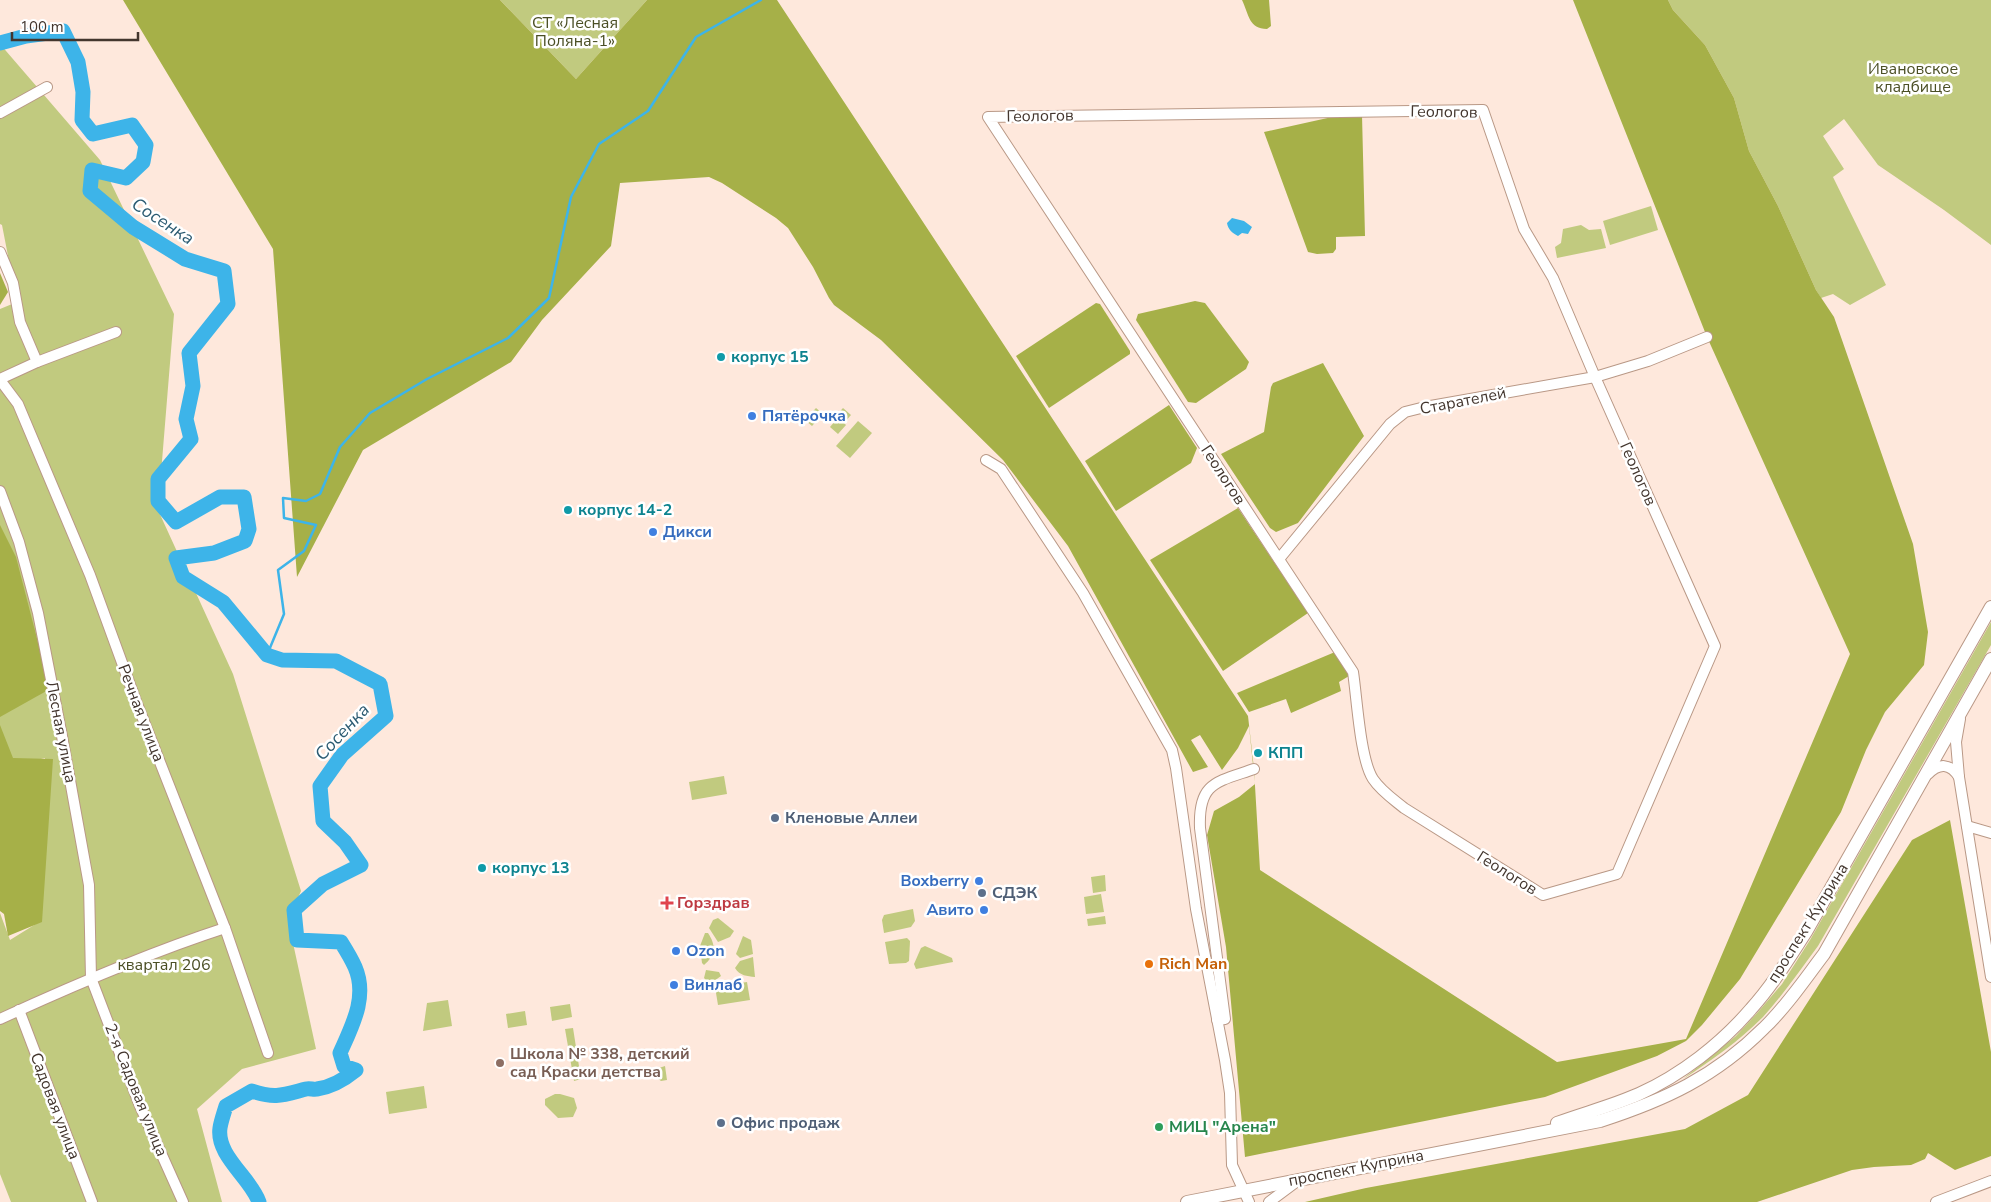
<svg xmlns="http://www.w3.org/2000/svg" width="1991" height="1202" font-family="'Nunito Sans',sans-serif">
<style>
.green{fill:#c1ca7f}
.forest{fill:#a6b048}
.water{fill:#3db4e9}
.lines{fill:none;stroke-linecap:round;stroke-linejoin:round}
.stream{stroke:#3db4e9;stroke-width:2.5}
.river{stroke:#3db4e9;stroke-width:15}
.minor-casing{stroke:#b99886;stroke-width:12}
.major-casing{stroke:#b99886;stroke-width:14}
.minor{stroke:#fff;stroke-width:10}
.major{stroke:#fff;stroke-width:12}
.culture-dot{fill:#0f9aa8;stroke:#fff;stroke-width:2}
.shop-dot{fill:#3f7fe0;stroke:#fff;stroke-width:2}
.service-dot{fill:#5c6f8a;stroke:#fff;stroke-width:2}
.health-dot{fill:#e0444e;stroke:#fff;stroke-width:2}
.food-dot{fill:#e8710a;stroke:#fff;stroke-width:2}
.education-dot{fill:#8d6e63;stroke:#fff;stroke-width:2}
.leisure-dot{fill:#2e9e5b;stroke:#fff;stroke-width:2}
.labels{text-anchor:middle;dominant-baseline:central;stroke-width:5;stroke-linejoin:round;paint-order:stroke}
.park-label{font-size:16px;fill:#4b4f25;stroke:#fff}
.street-label{font-size:16px;fill:#43362e;stroke:#fff}
.culture-label{font-size:16px;font-weight:bold;fill:#0d838f;stroke:#fff;text-anchor:start}
.shop-label{font-size:16px;font-weight:bold;fill:#366cbe;stroke:#fff;text-anchor:start}
.service-label{font-size:16px;font-weight:bold;fill:#4e5e75;stroke:#fff;text-anchor:start}
.health-label{font-size:16px;font-weight:bold;fill:#be3a42;stroke:#fff;text-anchor:start}
.food-label{font-size:16px;font-weight:bold;fill:#c56008;stroke:#fff;text-anchor:start}
.education-label{font-size:16px;font-weight:bold;fill:#785e54;stroke:#fff;text-anchor:start}
.leisure-label{font-size:16px;font-weight:bold;fill:#27864d;stroke:#fff;text-anchor:start}
.water-label{font-size:18px;font-style:italic;fill:#2c5b72;stroke:#fff}
</style>
<rect width="100%" height="100%" fill="#fee8dc"/>
<g class="green">
<path d="M500 0H647L576 79Z"/>
<path d="M1668 0H1991V245L1944 210 1878 165 1844 119 1823 136 1844 169 1833 177 1886 285 1850 305 1833 294 1821 298 1816 290 1778 206 1749 151 1734 98 1705 45 1673 10Z"/>
<path d="M0 44 100 160 174 314 158 510 233 674 301 891 288 920 316 1049 242 1069 197 1109 222 1202H11L0 1174V913L10 940 39 922 45 758 0 769V309L17 302 2 225 0 224Z"/>
<path d="M1651 206 1658 230 1610 245 1603 221Z"/>
<path d="M1581 225 1589 230 1601 229 1606 248 1557 258 1555 247 1561 243 1563 229Z"/>
<path d="M816 408 823 414 812 426 805 420Z"/>
<path d="M843 408 851 415 844 423 846 425 838 434 830 427 836 420 834 418Z"/>
<path d="M858 421 872 433 850 458 836 446Z"/>
<path d="M1991 622V645L1818 946C1800 970 1783 995 1763 1017 1739 1041 1711 1061 1683 1079L1736 1036 1758 1012 1782 984 1810 940Z"/>
<path d="M724 776 727 794 692 800 689 782Z"/>
<path d="M1105 875 1106 891 1093 893 1091 877Z"/>
<path d="M1101 894 1104 912 1086 914 1084 897Z"/>
<path d="M913 909 915 921 911 927 884 933 882 920 884 915Z"/>
<path d="M1105 916 1106 924 1088 926 1087 919Z"/>
<path d="M718 918 734 931 730 937 718 942 709 928 713 920Z"/>
<path d="M705 933H708C716 945 716 955 704 965L702 963 700 946Z"/>
<path d="M743 936 751 940 753 954 740 958 736 954Z"/>
<path d="M907 938 910 941 909 961 906 963 889 964 885 942Z"/>
<path d="M925 946 952 958 953 962 916 969 914 964 921 948Z"/>
<path d="M753 957 755 977C747 976 740 976 735 968L740 961Z"/>
<path d="M706 970 719 972 721 976 710 984 704 978Z"/>
<path d="M747 982 750 1000 718 1005 715 987Z"/>
<path d="M448 1000 452 1026 423 1031 427 1003Z"/>
<path d="M570 1004 572 1017 552 1021 550 1007Z"/>
<path d="M525 1011 527 1025 508 1028 506 1014Z"/>
<path d="M573 1028 581 1079 574 1081 565 1029Z"/>
<path d="M665 1066 667 1080 661 1081 657 1078 656 1073 659 1068Z"/>
<path d="M424 1086 427 1108 389 1114 386 1092Z"/>
<path d="M555 1094H560L574 1098 577 1108 573 1117 558 1118 545 1105V1099Z"/>
</g>
<g class="forest">
<path d="M123 0H500L576 79 647 0H777L1248 716 1254 769 1260 870 1557 1062 1686 1039 1850 654 1707 337 1573 0H1668L1673 10 1705 45 1734 98 1749 151 1778 206 1816 290 1834 317 1913 544 1928 632 1924 665 1885 712 1866 750 1841 812 1740 979 1702 1025 1686 1041 1657 1056 1545 1097 1245 1157 1226 947 1207 835 1214 811 1239 797 1255 784 1249 726 1238 748 1222 770 1200 735 1191 740 1208 767 1193 772 1068 546 1003 460 881 340 834 305 829 298 813 267 788 228 776 218 722 183 709 177 620 183 611 246 542 320 511 362 363 450 297 577 273 249Z"/>
<path d="M1242 0H1269L1271 26 1267 29C1249 29 1249 15 1242 0Z"/>
<path d="M1362 115 1365 236 1336 237V249L1333 253 1317 254 1308 252 1264 132 1332 117Z"/>
<path d="M0 273 8 292 0 305Z"/>
<path d="M1195 301 1205 303 1249 362 1246 369 1196 403 1188 402 1136 320 1138 314Z"/>
<path d="M1096 303 1100 304 1130 351V354L1049 408 1016 356Z"/>
<path d="M1323 363 1364 436 1298 523 1276 532 1270 528 1221 454 1264 432 1271 387 1273 383Z"/>
<path d="M1169 405 1197 448 1191 463 1116 511 1085 461Z"/>
<path d="M1238 508 1308 613 1223 671 1150 560Z"/>
<path d="M0 525 16 557 50 689 0 717Z"/>
<path d="M1335 652 1349 676 1339 682 1341 691 1291 713 1286 699 1249 712 1237 693Z"/>
<path d="M0 725 13 758 53 759 42 922 8 936 4 914 0 911Z"/>
<path d="M1950 820 1991 1052V1156L1955 1170 1928 1153 1925 1159 1911 1165 1874 1167 1852 1170 1757 1202H1305L1366 1188 1685 1129 1748 1095 1912 840Z"/>
</g>
<path class="water" d="M1232 218 1244 221 1252 227 1248 234 1242 233 1238 236C1232 233 1228 229 1227 223Z"/>
<g class="lines">
<path class="stream" d="M267 655 284 614 278 570 304 551 316 525 284 518 283 498 306 501 320 494 340 447 370 413 427 379 508 338 549 298 571 197 599 144 648 111 696 37 761 0"/>
<path class="river" d="M0 43 26 36 63 31 78 62 83 92 82 120 93 134 132 125 146 145 143 162 126 178 92 170 90 191 133 227 185 259 224 271 228 304 189 353 193 386 186 419 191 439 158 479V501L176 522 220 497H244L249 529 245 541 214 553 176 558 183 577 223 602 267 655 282 660 336 661 380 684 386 716 342 755 320 786 323 821 345 842 361 865 323 884 294 910 297 940 341 942C346 950 351 958 355 967 368 997 352 1026 340 1053L344 1066 356 1070C345 1079 332 1087 317 1089 314 1090 310 1088 306 1089 283 1095 275 1099 252 1091L226 1106C224 1113 221 1121 220 1128 216 1156 251 1178 259 1202"/>
<g class="minor-casing">
<g id="minor">
<path d="M1483 110 1524 229 1553 278 1595 377 1715 646 1617 874 1543 895 1404 808C1393 799 1381 791 1373 779 1360 759 1357 698 1353 672L988 117Z"/>
<path d="M0 113 47 87"/>
<path d="M0 252 13 283 20 322 37 362"/>
<path d="M0 379 37 362 116 332"/>
<path d="M0 380 18 404 90 575 136 701 225 928 268 1053"/>
<path d="M986 460 1001 469 1083 593 1172 750 1176 768 1196 909 1225 1060 1230 1093 1232 1165 1249 1202"/>
<path d="M0 491 19 542 38 613 62 736 89 885 91 978 140 1106 183 1202"/>
<path d="M1279 559 1390 424 1405 412 1425 407 1595 377 1648 361 1707 337"/>
<path d="M1960 719 1956 742 1959 777 1991 977"/>
<path d="M1928 774C1939 763 1950 763 1959 777"/>
<path d="M1967 826 1991 833"/>
<path d="M19 1010 92 1202"/>
<path d="M0 1019C74 985 148 953 225 928"/>
<path d="M1217 1020 1225 1019 1200 828C1198 782 1217 782 1254 769"/>
<path d="M1269 1202 1296 1182"/>
<path d="M1936 1202 1991 1181"/>
</g>
</g>
<g class="major-casing">
<g id="major">
<path d="M1557 1123C1584 1113 1612 1106 1639 1094 1681 1075 1721 1044 1751 1009 1772 986 1789 958 1806 932L1991 607"/>
<path d="M1187 1202 1600 1121C1665 1100 1715 1077 1764 1028 1787 1006 1805 979 1824 954L1991 659"/>
</g>
</g>
<use href="#minor" class="minor"/>
<use href="#major" class="major"/>
</g>
<g class="culture-dot">
<circle cx="721" cy="357" r="5"/>
<circle cx="568" cy="510" r="5"/>
<circle cx="1258" cy="753" r="5"/>
<circle cx="482" cy="868" r="5"/>
</g>
<g class="shop-dot">
<circle cx="752" cy="416" r="5"/>
<circle cx="653" cy="532" r="5"/>
<circle cx="979" cy="881" r="5"/>
<circle cx="984" cy="910" r="5"/>
<circle cx="676" cy="951" r="5"/>
<circle cx="674" cy="985" r="5"/>
</g>
<g class="service-dot">
<circle cx="775" cy="818" r="5"/>
<circle cx="982" cy="893" r="5"/>
<circle cx="721" cy="1123" r="5"/>
</g>
<path class="health-dot" d="M664.5 895.5h5v5h5v5h-5v5h-5v-5h-5v-5h5z"/>
<circle class="food-dot" cx="1149" cy="964" r="5"/>
<circle class="education-dot" cx="500" cy="1063" r="5"/>
<circle class="leisure-dot" cx="1159" cy="1127" r="5"/>
<g class="labels">
<g class="park-label">
<text x="575" y="23">СТ «Лесная<tspan x="575" dy="18">Поляна-1»</tspan></text>
<text x="1913" y="69">Ивановское<tspan x="1913" dy="18">кладбище</tspan></text>
<text x="164" y="965">квартал 206</text>
</g>
<g class="street-label">
<text transform="translate(1444 112) rotate(1)">Геологов</text>
<text transform="translate(1040 116) rotate(-1)">Геологов</text>
<text transform="translate(1463 401) rotate(-11)">Старателей</text>
<text transform="translate(1638 474) rotate(66)">Геологов</text>
<text transform="translate(1223 475) rotate(57)">Геологов</text>
<text transform="translate(141 713) rotate(69)">Речная улица</text>
<text transform="translate(61 732) rotate(79)">Лесная улица</text>
<text transform="translate(1507 873) rotate(32)">Геологов</text>
<text transform="translate(1808 923) rotate(-58)">проспект Куприна</text>
<text transform="translate(136 1090) rotate(68)">2-я Садовая улица</text>
<text transform="translate(55 1106) rotate(69)">Садовая улица</text>
<text transform="translate(1356 1168) rotate(-11)">проспект Куприна</text>
</g>
<g class="culture-label">
<text x="731" y="357">корпус 15</text>
<text x="578" y="510">корпус 14-2</text>
<text x="1268" y="753">КПП</text>
<text x="492" y="868">корпус 13</text>
</g>
<g class="shop-label">
<text x="762" y="416">Пятёрочка</text>
<text x="663" y="532">Дикси</text>
<text x="969" y="881" text-anchor="end">Boxberry</text>
<text x="974" y="910" text-anchor="end">Авито</text>
<text x="686" y="951">Ozon</text>
<text x="684" y="985">Винлаб</text>
</g>
<g class="service-label">
<text x="785" y="818">Кленовые Аллеи</text>
<text x="992" y="893">СДЭК</text>
<text x="731" y="1123">Офис продаж</text>
</g>
<g class="health-label">
<text x="677" y="903">Горздрав</text>
</g>
<g class="food-label">
<text x="1159" y="964">Rich Man</text>
</g>
<g class="education-label">
<text x="510" y="1054">Школа № 338, детский<tspan x="510" dy="18">сад Краски детства</tspan></text>
</g>
<g class="leisure-label">
<text x="1169" y="1127">МИЦ "Арена"</text>
</g>
<g class="water-label">
<text transform="translate(163 221) rotate(33)">Сосенка</text>
<text transform="translate(342 732) rotate(-47)">Сосенка</text>
</g>
</g>
<path d="M12 32v8h126v-8" fill="none" stroke="#43362e" stroke-width="2.5"/>
<text x="20" y="32" font-size="15" fill="#43362e" stroke="#ffffff" stroke-width="4" paint-order="stroke">100 m</text>
</svg>
